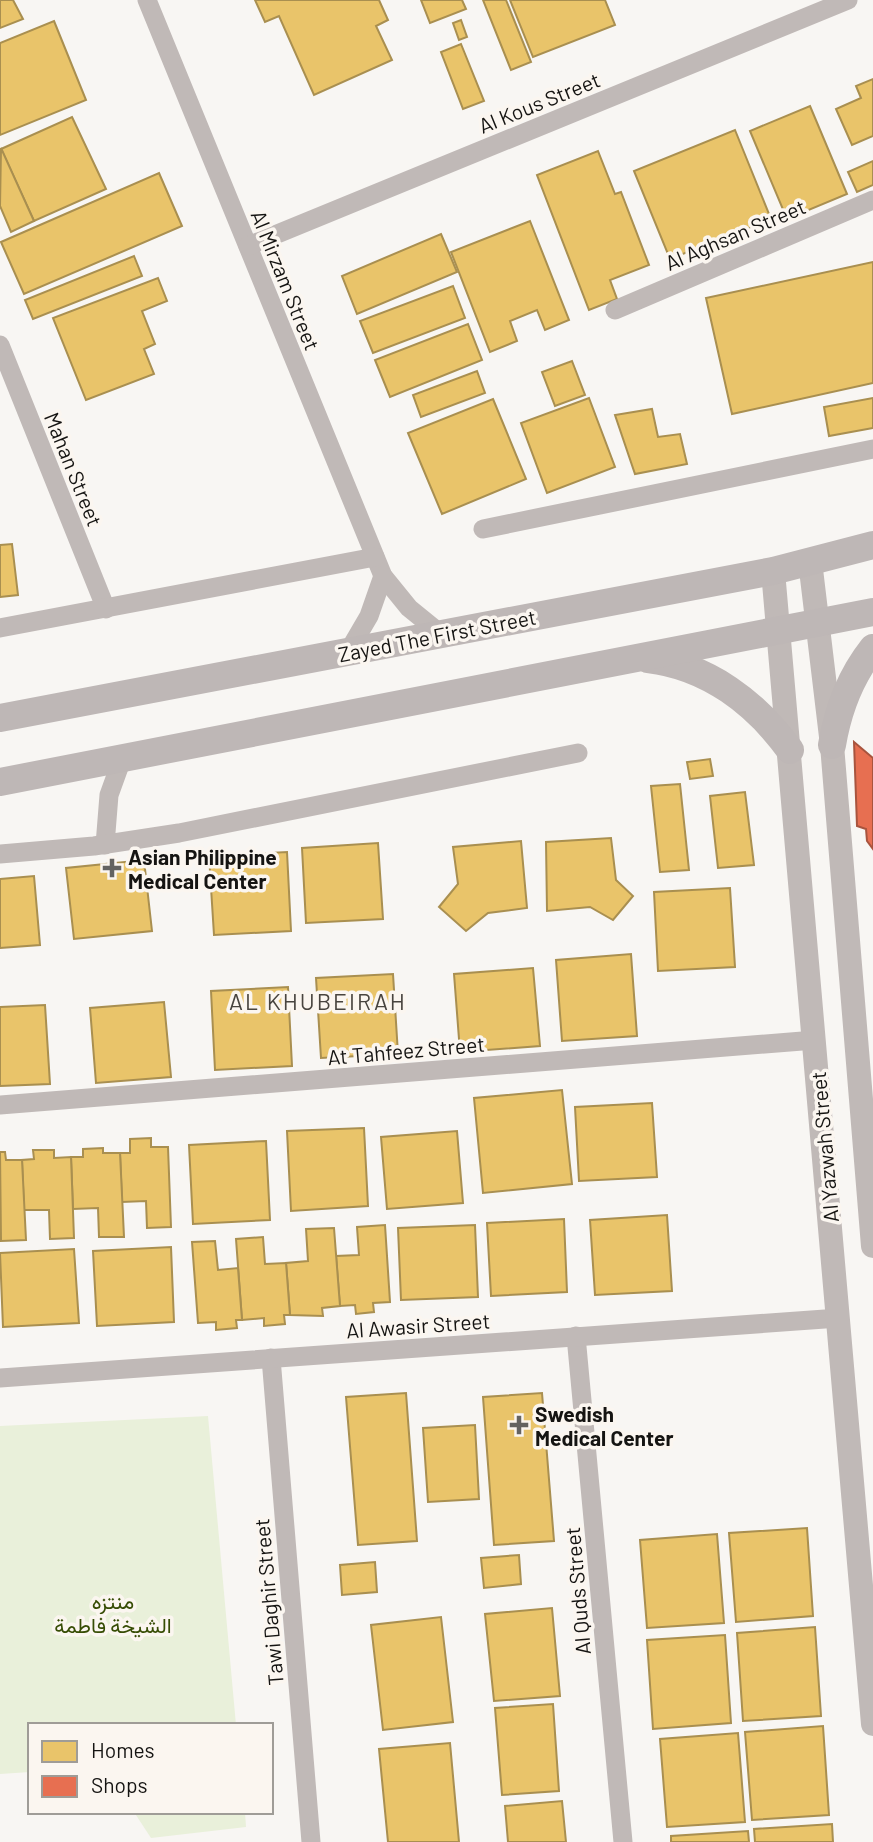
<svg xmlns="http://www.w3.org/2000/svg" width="873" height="1842" font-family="Barlow,Vazirmatn,sans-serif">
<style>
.green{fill:#e9f0da}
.homes{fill:#e9c46a;stroke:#a98f50;stroke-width:2}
.shops{fill:#e76f51;stroke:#a8543e;stroke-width:2}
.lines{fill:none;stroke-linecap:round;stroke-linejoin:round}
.minor{stroke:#c0b9b7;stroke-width:19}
.tertiary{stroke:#c0b9b7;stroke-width:24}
.secondary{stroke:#beb7b6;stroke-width:28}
.poi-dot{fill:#646361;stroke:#fbf6f0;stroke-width:2.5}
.labels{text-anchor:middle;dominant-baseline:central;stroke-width:7;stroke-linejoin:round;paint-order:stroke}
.street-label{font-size:21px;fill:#151412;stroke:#fbf6f0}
.poi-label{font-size:21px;font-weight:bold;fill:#151412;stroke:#fbf6f0;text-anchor:start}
.park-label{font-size:21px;fill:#374d05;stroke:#fbf6f0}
.neighbourhood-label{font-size:23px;letter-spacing:2px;fill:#48443f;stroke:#fbf6f0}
</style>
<rect width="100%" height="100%" fill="#f8f6f3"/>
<g class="green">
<path d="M208 1416 236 1725H30V1772L0 1774V1426Z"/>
<path d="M134 1812H245L246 1827 151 1838Z"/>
</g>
<g class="homes">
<path d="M0 0H13L23 19 0 28Z"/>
<path d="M255 0H379L388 20 376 26 392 60 314 95 279 16 265 22Z"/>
<path d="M421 0H462L466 9 430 23Z"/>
<path d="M483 0H506L531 62 511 70Z"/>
<path d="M510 0H605L615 25 533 57Z"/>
<path d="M461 20 467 37 459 40 453 23Z"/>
<path d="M54 21 86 100 0 135V43Z"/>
<path d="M461 44 484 101 463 109 441 52Z"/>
<path d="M873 79V136L852 145 836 109 861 98 856 86Z"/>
<path d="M810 106 847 194 787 219 750 131Z"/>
<path d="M72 117 106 189 34 221 1 149Z"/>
<path d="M735 130 771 219 670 259 634 171Z"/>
<path d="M1 148 34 221 11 232 0 206Z"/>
<path d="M598 151 615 194 621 192 649 265 610 280 617 299 589 310 537 175Z"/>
<path d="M873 161V185L857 192 848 172Z"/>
<path d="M159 173 182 226 24 294 1 242Z"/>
<path d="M530 221 569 320 545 330 537 310 510 321 517 341 490 352 451 252Z"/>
<path d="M441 234 457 272 357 314 342 276Z"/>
<path d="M134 256 142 276 33 319 25 300Z"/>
<path d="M873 262V383L732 414 706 298Z"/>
<path d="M158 278 167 301 142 311 155 344 144 349 154 374 86 400 53 318Z"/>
<path d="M453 286 465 318 373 353 360 321Z"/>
<path d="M468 324 482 360 390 397 375 360Z"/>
<path d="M572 361 585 395 555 406 542 372Z"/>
<path d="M477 371 485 393 421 417 413 395Z"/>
<path d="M589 398 615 467 547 493 521 423Z"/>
<path d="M873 398V428L829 436 824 407Z"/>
<path d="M493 399 526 479 442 514 408 433Z"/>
<path d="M652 409 658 437 680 434 687 464 635 474 615 415Z"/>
<path d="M12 544 18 595 0 597V545Z"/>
<path d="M710 759 713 776 690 779 687 762Z"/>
<path d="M680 784 689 870 660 872 651 786Z"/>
<path d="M745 792 754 865 718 868 710 796Z"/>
<path d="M611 838 616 880 633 896 613 920 590 907 547 911 546 842Z"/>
<path d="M521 841 527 908 488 913 466 931 439 907 458 884 453 847Z"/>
<path d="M378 843 383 919 306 923 302 848Z"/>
<path d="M287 852 291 931 214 935 209 856Z"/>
<path d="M144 860 152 931 74 939 66 868Z"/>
<path d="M34 876 40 945 0 948V879Z"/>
<path d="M730 888 735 967 658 971 654 892Z"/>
<path d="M631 954 637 1036 562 1041 556 960Z"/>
<path d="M533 968 540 1046 460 1052 454 974Z"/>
<path d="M393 974 398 1054 321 1058 316 978Z"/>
<path d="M288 987 292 1066 215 1070 211 991Z"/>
<path d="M164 1002 171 1077 96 1083 90 1008Z"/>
<path d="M45 1005 50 1084 0 1086V1007Z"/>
<path d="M562 1090 572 1184 483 1193 474 1098Z"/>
<path d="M652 1103 657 1177 579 1181 575 1107Z"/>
<path d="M364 1128 368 1206 291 1211 287 1131Z"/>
<path d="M457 1131 463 1203 387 1209 381 1137Z"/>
<path d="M151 1138V1147H168L171 1227 147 1228 146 1201 122 1202 120 1153H130V1139Z"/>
<path d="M266 1141 270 1220 193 1224 189 1145Z"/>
<path d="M103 1148V1153H120L124 1237H99L98 1208 73 1209 71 1157H83V1149Z"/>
<path d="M33 1150H54V1158L71 1157 74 1238 50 1239 49 1210H24L22 1160 34 1159Z"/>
<path d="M0 1152H5L6 1160H22L26 1240 1 1241Z"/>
<path d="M667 1215 672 1291 595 1295 590 1220Z"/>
<path d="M564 1219 567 1292 491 1296 487 1223Z"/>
<path d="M385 1225 390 1302 373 1303 374 1312 356 1314 355 1305 340 1306 336 1256 359 1255 357 1227Z"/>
<path d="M475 1225 478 1297 401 1300 398 1228Z"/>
<path d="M334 1228 340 1306 322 1308 323 1316 290 1315 286 1263 308 1261 306 1229Z"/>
<path d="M263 1237 265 1264 286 1263 290 1315H284L285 1324 264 1326V1318L242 1320 236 1239Z"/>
<path d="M215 1241 218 1270 238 1268 242 1320H236L237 1328 216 1330V1322L198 1323 192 1242Z"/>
<path d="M171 1247 174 1322 97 1326 93 1251Z"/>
<path d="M74 1249 79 1323 3 1327 0 1253Z"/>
<path d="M406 1393 417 1541 358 1545 346 1397Z"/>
<path d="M542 1393 554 1541 494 1545 483 1397Z"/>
<path d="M475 1425 479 1499 428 1502 423 1428Z"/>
<path d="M807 1528 813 1616 736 1622 729 1533Z"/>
<path d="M717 1534 724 1623 647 1628 640 1540Z"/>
<path d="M519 1555 521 1584 484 1588 481 1558Z"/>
<path d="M375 1562 377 1592 342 1595 340 1565Z"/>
<path d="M552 1608 560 1696 494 1701 485 1614Z"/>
<path d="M441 1617 453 1722 383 1730 371 1625Z"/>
<path d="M815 1627 821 1716 743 1721 737 1633Z"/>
<path d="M725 1635 731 1723 653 1729 647 1640Z"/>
<path d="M553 1704 559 1791 502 1795 495 1708Z"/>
<path d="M823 1726 829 1815 752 1820 745 1732Z"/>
<path d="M738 1733 745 1822 667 1827 660 1739Z"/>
<path d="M450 1743 459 1842H388L379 1749Z"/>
<path d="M562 1801 566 1842H508L505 1806Z"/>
<path d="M832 1824 833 1842H755L754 1829Z"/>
<path d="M748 1831 749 1842H671V1836Z"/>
</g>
<path class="shops" d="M854 742 873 758V849L867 841 866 829 857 826Z"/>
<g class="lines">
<g class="minor">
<path d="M147 0 383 576 409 608 441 634"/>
<path d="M248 246 848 0"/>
<path d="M615 310 873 200"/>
<path d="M0 345 106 609"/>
<path d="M483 529 873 449"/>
<path d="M0 628 375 557"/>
<path d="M348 652 369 616 383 576"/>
<path d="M105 845 109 795 122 759"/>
<path d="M0 854 94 846 179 833 578 753"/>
<path d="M0 1105 815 1040"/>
<path d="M576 1336 623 1842"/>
<path d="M271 1358 311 1842"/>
<path d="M0 1378 839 1318"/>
</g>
<g class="tertiary">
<path d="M810 561 832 745 873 1246"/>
<path d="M773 571 873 1724"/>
</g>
<g class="secondary">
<path d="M648 659C708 666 756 703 790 750"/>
<path d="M0 718 773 571 873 545"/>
<path d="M832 745C838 709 850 677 873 648"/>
<path d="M0 782 873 612"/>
</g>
</g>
<g class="poi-dot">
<path d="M108.5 857.5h7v7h7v7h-7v7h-7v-7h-7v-7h7z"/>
<path d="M515.5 1414.5h7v7h7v7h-7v7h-7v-7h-7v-7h7z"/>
</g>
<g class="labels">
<g class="street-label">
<text transform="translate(539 102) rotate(-22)">Al Kous Street</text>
<text transform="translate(735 234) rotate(-23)">Al Aghsan Street</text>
<text transform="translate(286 280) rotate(68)">Al Mirzam Street</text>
<text transform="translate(74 469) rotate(68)">Mahan Street</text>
<text transform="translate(437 635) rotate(-11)">Zayed The First Street</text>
<text transform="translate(406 1050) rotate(-5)">At Tahfeez Street</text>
<text transform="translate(824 1147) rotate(-95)">Al Yazwah Street</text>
<text transform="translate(418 1325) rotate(-4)">Al Awasir Street</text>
<text transform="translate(577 1591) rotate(-95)">Al Quds Street</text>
<text transform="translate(268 1602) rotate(-95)">Tawi Daghir Street</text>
</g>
<g class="poi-label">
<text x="128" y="856">Asian Philippine<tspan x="128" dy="24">Medical Center</tspan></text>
<text x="535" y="1413">Swedish<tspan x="535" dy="24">Medical Center</tspan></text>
</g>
<g class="park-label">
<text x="113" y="1600">منتزه<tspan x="113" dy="24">الشيخة فاطمة</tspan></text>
</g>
<g class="neighbourhood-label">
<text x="318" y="1001">AL KHUBEIRAH</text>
</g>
</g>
<rect x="28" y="1723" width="245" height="91" fill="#fbf6f0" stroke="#9f9c97" stroke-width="2"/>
<rect x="42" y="1741" width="35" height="21" fill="#e9c46a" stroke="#9f9c97" stroke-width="2"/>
<text x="91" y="1758" font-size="21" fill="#151412">Homes</text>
<rect x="42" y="1776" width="35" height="21" fill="#e76f51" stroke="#9f9c97" stroke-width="2"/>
<text x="91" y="1793" font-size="21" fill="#151412">Shops</text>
</svg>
